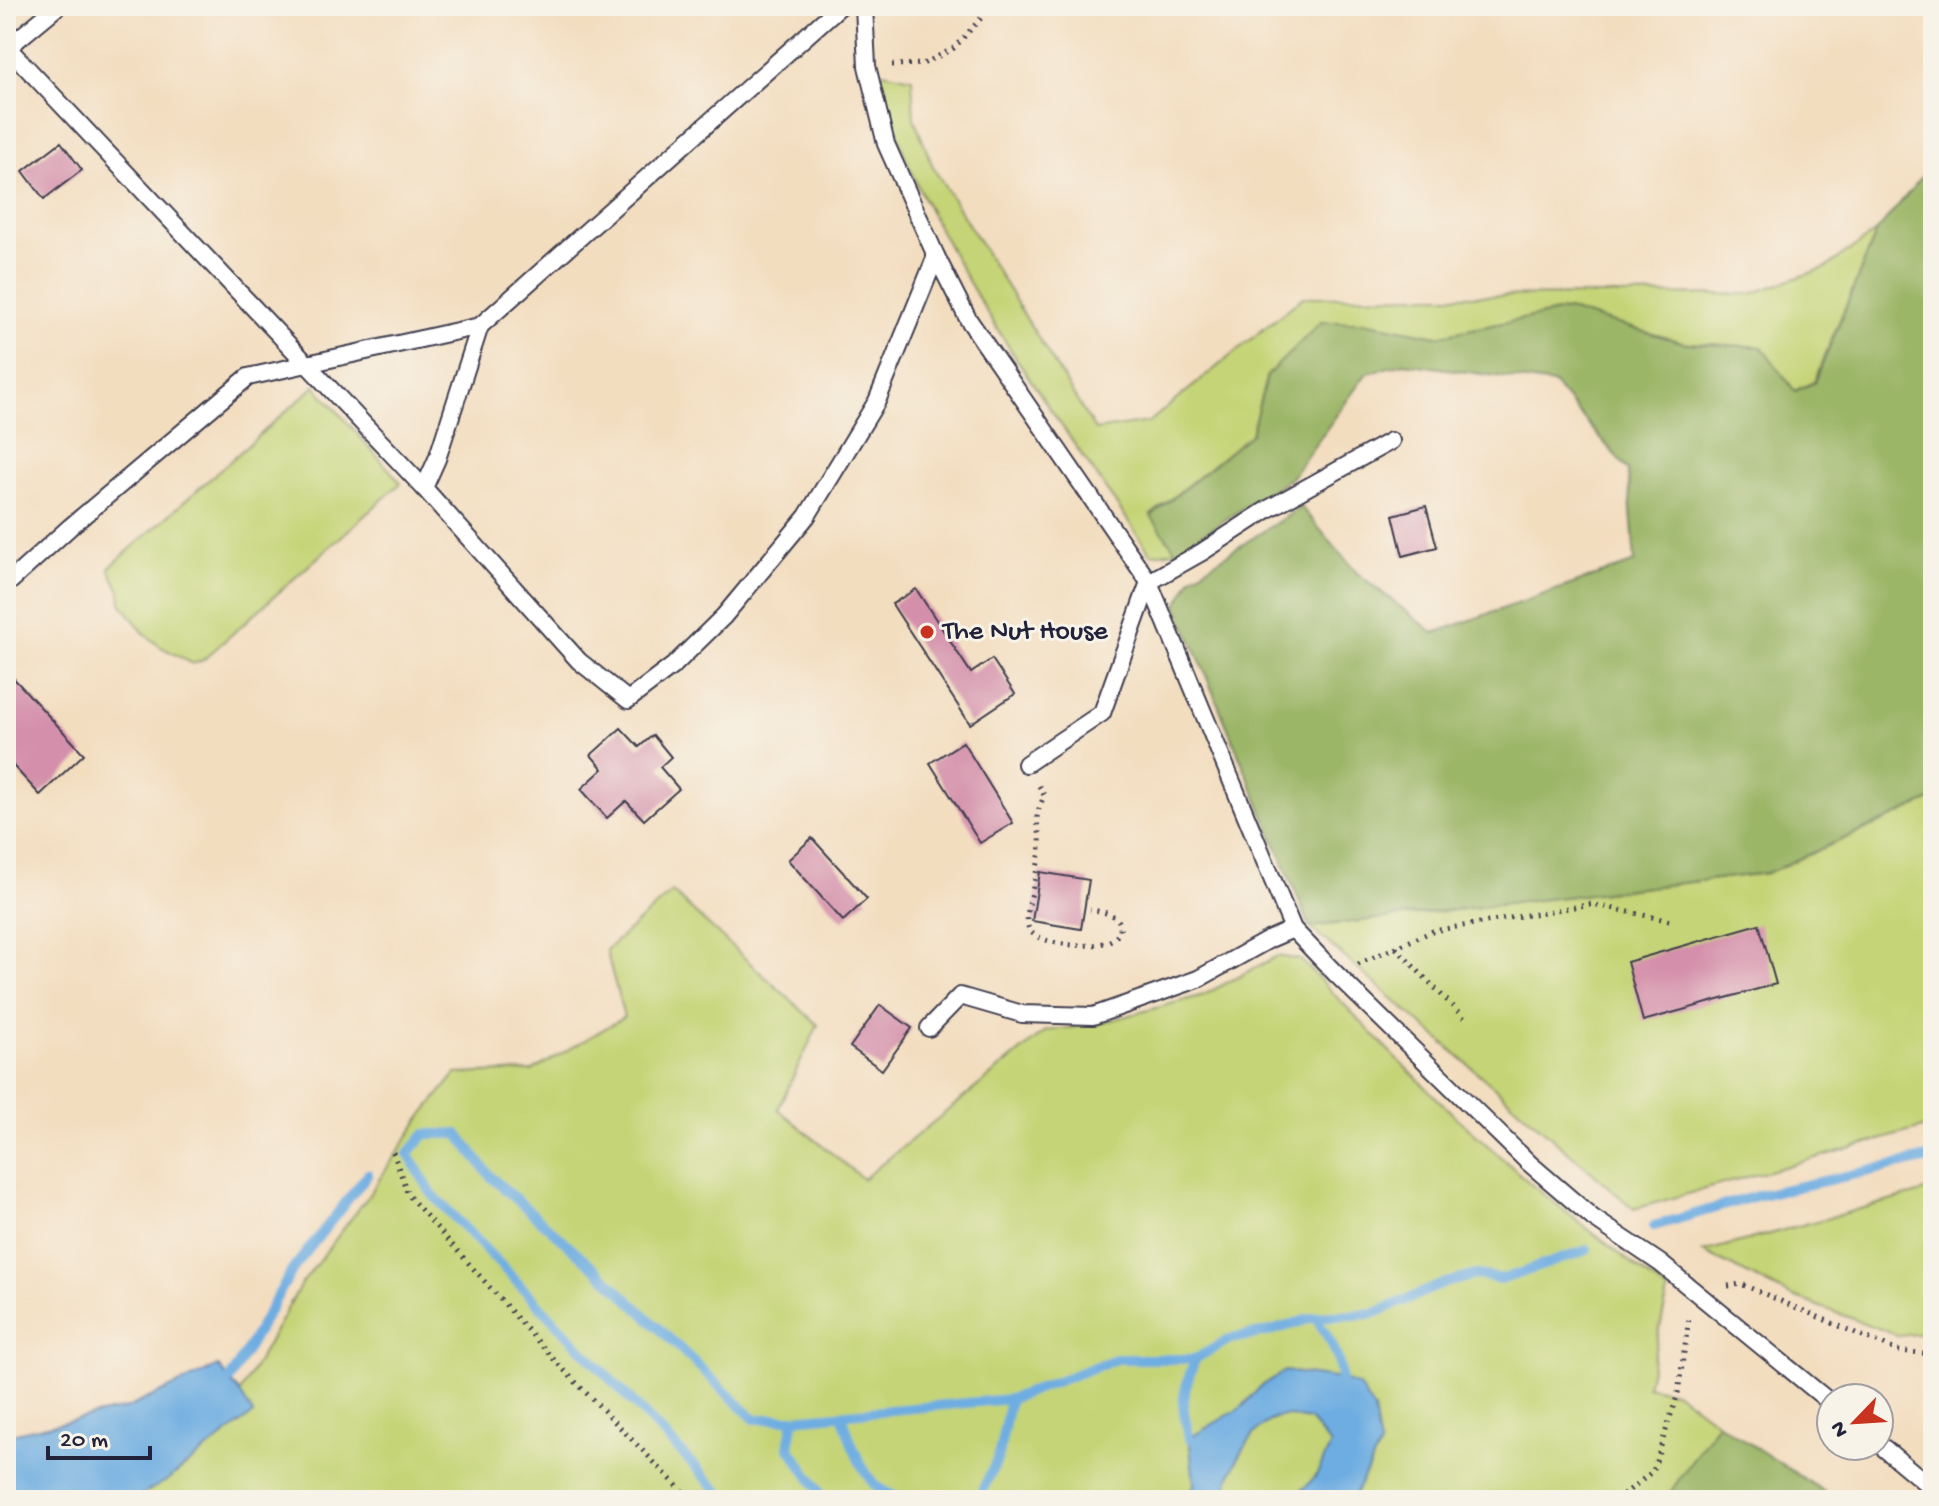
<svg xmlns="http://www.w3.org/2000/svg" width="1939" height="1506" font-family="'Gochi Hand',sans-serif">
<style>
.green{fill:#c5d476;stroke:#747b58;stroke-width:2}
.forest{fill:#9cb667;stroke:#5f6c51;stroke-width:2}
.water{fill:#6eade1;stroke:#48688e;stroke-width:2}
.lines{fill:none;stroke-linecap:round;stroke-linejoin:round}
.stream{stroke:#6eade1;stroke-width:10}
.building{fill:#d490aa}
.service-casing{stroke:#413e4f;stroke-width:20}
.path{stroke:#413e4f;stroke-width:5;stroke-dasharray:2 6;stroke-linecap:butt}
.service{stroke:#fff;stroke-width:16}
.poi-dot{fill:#c8321e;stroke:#f7f3e8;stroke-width:3}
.labels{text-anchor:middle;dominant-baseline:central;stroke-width:6;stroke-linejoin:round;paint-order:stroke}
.poi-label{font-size:28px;fill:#22223b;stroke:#f7f3e8;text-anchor:start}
</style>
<rect width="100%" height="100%" fill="#f7f3e8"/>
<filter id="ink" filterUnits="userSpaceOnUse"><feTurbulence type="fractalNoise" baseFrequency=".0125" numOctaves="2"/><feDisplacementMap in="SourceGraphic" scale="16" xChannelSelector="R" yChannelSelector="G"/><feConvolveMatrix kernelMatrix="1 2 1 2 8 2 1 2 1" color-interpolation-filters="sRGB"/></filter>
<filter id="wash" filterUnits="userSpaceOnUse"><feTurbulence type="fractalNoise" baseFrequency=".006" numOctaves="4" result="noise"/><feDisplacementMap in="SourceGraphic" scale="32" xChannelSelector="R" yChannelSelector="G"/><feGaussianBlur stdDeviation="1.8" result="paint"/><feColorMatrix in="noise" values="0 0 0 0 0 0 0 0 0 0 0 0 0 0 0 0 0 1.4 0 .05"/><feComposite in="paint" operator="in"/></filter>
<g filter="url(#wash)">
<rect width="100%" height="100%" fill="#f3ddbf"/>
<g class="green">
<path d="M878 71 912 78 914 118 933 167 1095 430 1149 422 1303 297 1751 294 1827 267 1877 231 1814 382 1794 391 1762 347 1685 343 1568 310 1437 336 1363 322 1267 375 1251 434 1151 515 1176 551 1151 554C1068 433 977 314 915 180 900 148 889 105 878 71Z"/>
<path d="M315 386 401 483 203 660 193 664 159 646 143 632 121 603 120 591 109 568Z"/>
<path d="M1933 799V1125L1634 1209 1310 927 1767 873Z"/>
<path d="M672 892 818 1025 778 1109 863 1179 1046 1031 1097 1024 1204 995 1277 956 1301 960 1395 1057 1456 1117 1532 1185 1668 1292 1647 1386 1678 1393 1718 1423 1665 1500H132L166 1481 252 1414 240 1393 300 1286 366 1199 424 1113 456 1074 532 1071 624 1017 606 950Z"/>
<path d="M1933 1189V1332L1899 1336 1791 1296 1703 1252Z"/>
</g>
<g class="forest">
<path d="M1933 163V799L1767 873 1310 927 1177 605 1192 577 1301 507 1357 573 1434 633 1635 562 1628 470 1554 384 1404 363 1367 373 1291 478 1176 551 1151 516 1251 434 1267 375 1321 322H1363L1437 336 1568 310 1685 343 1762 347 1795 391 1815 382 1877 231Z"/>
<path d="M1718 1423 1837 1500H1665Z"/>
</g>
<g class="water">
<path d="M218 1366 240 1393 253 1414 166 1481 132 1500H6V1435L127 1408Z"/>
<path d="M1285 1371 1341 1379 1359 1386 1374 1410 1380 1446 1352 1500H1292L1316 1476 1331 1445 1310 1420C1302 1419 1292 1416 1285 1416 1254 1418 1226 1473 1225 1500H1190L1194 1484 1189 1438 1242 1407 1261 1386Z"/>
</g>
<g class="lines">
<g class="stream">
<path d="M1654 1226 1760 1195 1933 1157"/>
<path d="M1315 1317C1328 1337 1340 1354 1341 1379"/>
<path d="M230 1379 293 1269 368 1174"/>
<path d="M842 1415C849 1437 857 1462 871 1480 878 1491 897 1498 910 1500"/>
<path d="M794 1419 789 1447 825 1500"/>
<path d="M1189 1438C1188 1429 1185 1421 1184 1412 1181 1395 1190 1375 1195 1359"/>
<path d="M727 1500 432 1194 408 1154 425 1134H458L491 1177 608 1280 754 1419H794L1010 1399 1116 1359H1195L1230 1339 1271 1331 1315 1317 1373 1314 1445 1283 1476 1275 1503 1279 1587 1250"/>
<path d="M964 1500 980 1495 998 1458 1010 1399"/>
</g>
</g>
<g id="blocks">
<g class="building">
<path d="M61 142 82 170 44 199 23 171Z"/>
<path d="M1426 506 1437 547 1403 556 1393 515Z"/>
<path d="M916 589 971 673 992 659 1015 694 970 724 892 604Z"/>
<path d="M6 670 84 754 40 795 6 758Z"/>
<path d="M621 728 639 747 653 735 671 757 660 767 679 789 644 820 626 801 607 818 581 789 603 769 591 755Z"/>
<path d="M963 742 1013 823 980 843 930 763Z"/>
<path d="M812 838 867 899 843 921 788 860Z"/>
<path d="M1040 872 1089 880 1081 929 1032 921Z"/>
<path d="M1759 924 1776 984 1643 1021 1627 962Z"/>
<path d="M880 1005 912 1028 882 1070 850 1047Z"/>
</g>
</g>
</g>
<g filter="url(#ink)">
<use href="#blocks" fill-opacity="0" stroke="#413e4f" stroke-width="2"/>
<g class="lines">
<g class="service-casing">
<g id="service">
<path d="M864 6 867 66 886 144 936 256 968 319 1149 582 1102 713 1026 764"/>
<path d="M8 48 424 488 579 661 628 700 674 665 724 616 807 516 877 401 936 256"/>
<path d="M6 49 58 6"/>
<path d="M1391 441 1268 509 1202 552 1149 582 1293 929 1335 973 1529 1163 1593 1218 1660 1263 1831 1403"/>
<path d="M424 488 437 459 480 326"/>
<path d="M6 585 70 527 248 377 480 326 840 6"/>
<path d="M929 1028 960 996 1022 1014 1093 1016 1198 979 1270 939 1293 929"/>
<path d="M1879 1444 1933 1489"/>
</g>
</g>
<g class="path">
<path d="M892 65 923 64 954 48 992 6"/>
<path d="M1039 786 1044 795C1042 802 1037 811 1037 819 1037 827 1041 835 1040 843 1040 860 1035 876 1032 892 1030 903 1024 918 1029 929 1037 946 1111 954 1119 932 1126 915 1101 911 1090 910"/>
<path d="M1396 948 1464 1018"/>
<path d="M1358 964 1433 931 1592 904 1671 921"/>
<path d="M393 1152 408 1195 557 1363 691 1500"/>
<path d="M1728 1286 1741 1284 1898 1351 1933 1354"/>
<path d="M1617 1500 1653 1471 1678 1393 1689 1318"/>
</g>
<use href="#service" class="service"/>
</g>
</g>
<circle class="poi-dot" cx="927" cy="632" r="8"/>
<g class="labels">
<g class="poi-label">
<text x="943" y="632">The Nut House</text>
</g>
</g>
<rect width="1939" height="1506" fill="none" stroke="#f7f3e8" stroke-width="32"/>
<g transform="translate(1855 1422) rotate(245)"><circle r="38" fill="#f7f3e8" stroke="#a29fa3" stroke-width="2"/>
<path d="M0-6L14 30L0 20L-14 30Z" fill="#c8321e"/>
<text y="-12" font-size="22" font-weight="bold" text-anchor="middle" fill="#22223b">N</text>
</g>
<path d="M48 1446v12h102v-12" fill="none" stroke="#22223b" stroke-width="4"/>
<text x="60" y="1446" font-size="24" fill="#22223b" stroke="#f7f3e8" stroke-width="6" paint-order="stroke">20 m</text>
</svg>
